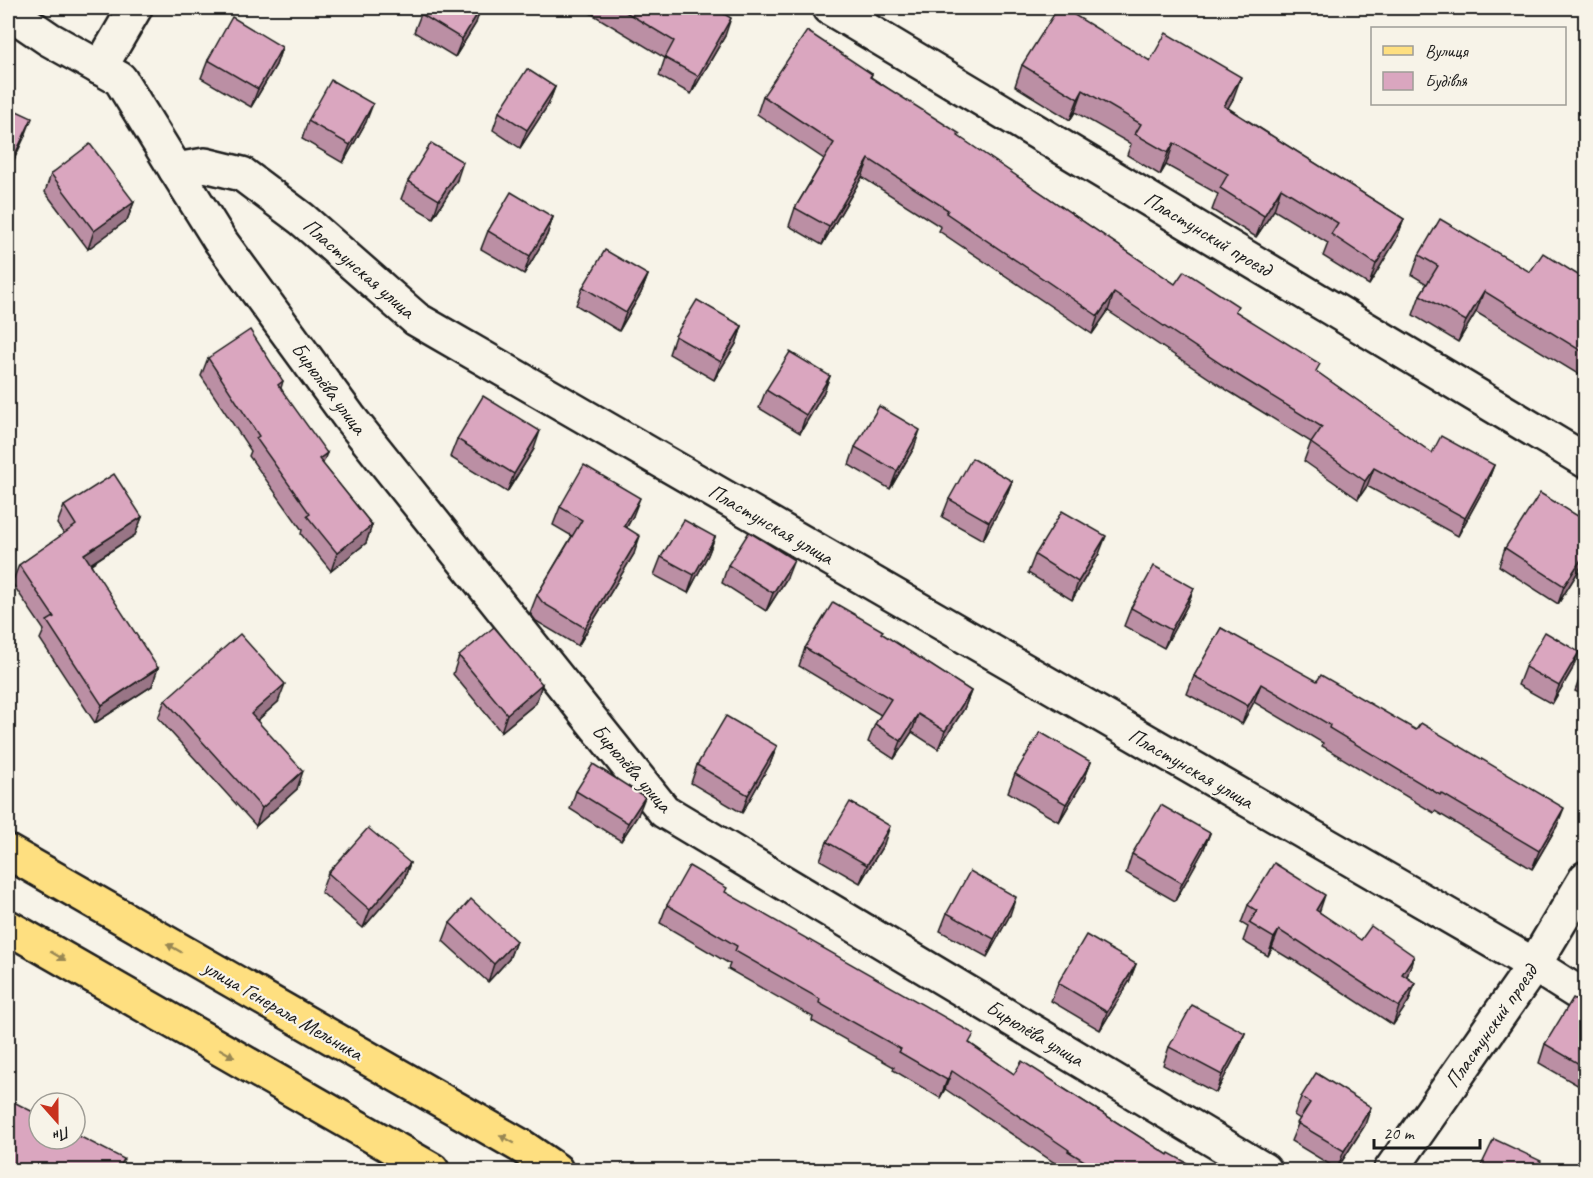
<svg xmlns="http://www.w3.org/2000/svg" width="1593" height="1178" font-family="Caveat,sans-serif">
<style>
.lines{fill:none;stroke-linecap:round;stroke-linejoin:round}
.street-casing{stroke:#1c1c1c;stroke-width:38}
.primary-casing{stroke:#1c1c1c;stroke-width:38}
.street{stroke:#f7f3e8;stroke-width:33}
.primary{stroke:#fedf80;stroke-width:33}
.wall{fill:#bb8fa4;stroke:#1c1c1c;stroke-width:1.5}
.shaded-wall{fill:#997486;stroke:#1c1c1c;stroke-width:1.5}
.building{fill:#daa6bf;stroke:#1c1c1c;stroke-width:1.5}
.oneway{fill:#988753}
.labels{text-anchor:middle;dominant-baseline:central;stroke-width:4.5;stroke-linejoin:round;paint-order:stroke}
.street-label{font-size:21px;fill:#1c1c1c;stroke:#f7f3e8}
</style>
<rect width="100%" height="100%" fill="#f7f3e8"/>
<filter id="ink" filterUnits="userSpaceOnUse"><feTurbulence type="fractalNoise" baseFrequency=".0167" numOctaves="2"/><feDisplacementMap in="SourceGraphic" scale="12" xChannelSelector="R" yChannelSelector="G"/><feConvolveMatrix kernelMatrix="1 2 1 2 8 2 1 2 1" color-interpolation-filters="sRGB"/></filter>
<g filter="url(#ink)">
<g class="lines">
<g class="street-casing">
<g id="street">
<path d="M830 8 1586 461"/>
<path d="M8 11 49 39 120 79 176 170 205 165 242 174 302 219 416 319 1534 965 1586 998"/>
<path d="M100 68 135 8"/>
<path d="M176 170 219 239 349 417 664 811 1264 1170"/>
<path d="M1391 1170 1534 965 1586 878"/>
</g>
</g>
<g class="primary-casing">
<g id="primary">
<path d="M8 852 521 1146 556 1170"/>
<path d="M8 927 432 1170"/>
</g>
</g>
<use href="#street" class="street"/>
<use href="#primary" class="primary"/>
</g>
<g class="wall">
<path d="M582 8H714L725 36 691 94 659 76 665 58Z"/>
<path d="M421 14 476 23 455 57 414 32Z"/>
<path d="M282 47 276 65 251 107 201 78 208 60Z"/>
<path d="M1150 61 1233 99 1228 108 1404 219 1396 240 1369 285 1323 256 1328 243 1274 210 1256 237 1212 210 1218 194 1166 165 1160 175 1127 155 1131 144 1075 112 1070 120 1015 86 1022 65Z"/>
<path d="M872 74 871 77 1175 284 1236 312 1317 372 1432 453 1494 465 1487 483 1458 536 1367 486 1358 499 1304 461 1311 442 1230 392 1108 311 1092 334 939 231 941 227 862 177 822 245 789 226 795 208 824 159 757 114 763 96Z"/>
<path d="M555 87 548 105 520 148 493 130 499 112Z"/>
<path d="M308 121 366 122 343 163 302 139Z"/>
<path d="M51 174 134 202 127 220 88 249 45 192Z"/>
<path d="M457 180 433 218 401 199 408 181Z"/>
<path d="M553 217 547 235 524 274 481 249 488 231Z"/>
<path d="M1419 255 1586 280V379L1476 312 1458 342 1413 315 1420 295 1427 284 1412 275Z"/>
<path d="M648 275 641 293 619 331 576 305 583 287Z"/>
<path d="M742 326 736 344 714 380 669 354 675 336Z"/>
<path d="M208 358 283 381 281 388 323 464 372 525 366 543 331 571 301 534 302 530 249 456 251 451 201 376Z"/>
<path d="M830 376 823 394 800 433 759 408 766 390Z"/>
<path d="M457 439 534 449 507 492 450 457Z"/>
<path d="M855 447 914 448 890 489 849 465Z"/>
<path d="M1012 481 1005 499 983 540 942 517 949 499Z"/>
<path d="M64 506 142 517 135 535 91 564 152 686 95 723 40 639 44 630 12 583 19 565 64 534 57 524Z"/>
<path d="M560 507 633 516 627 527 634 554 578 646 536 621 530 613 537 595 572 536 553 525Z"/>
<path d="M1586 521V559L1558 604 1499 566 1505 548Z"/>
<path d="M715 537 708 555 688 593 654 575 661 557Z"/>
<path d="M1099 554 1072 600 1028 573 1035 555Z"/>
<path d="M728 565 787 578 766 611 722 583Z"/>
<path d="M1194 588 1187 606 1164 648 1124 626 1131 608Z"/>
<path d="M1221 628 1557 826 1532 869 1435 811 1434 813 1322 746 1323 743 1254 702 1242 724 1187 694 1194 676Z"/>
<path d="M881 634 971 691 964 709 938 749 912 732 894 759 868 742 875 724 881 715 799 666 805 648Z"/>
<path d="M459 656 542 684 536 703 501 732 453 674Z"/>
<path d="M1586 665V696L1575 691 1582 672Z"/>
<path d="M1525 667 1572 670 1552 704 1518 685Z"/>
<path d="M165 700 278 702 257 721 297 789 256 826 158 718Z"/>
<path d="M777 746 770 764 742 813 691 783 697 765Z"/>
<path d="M1091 762 1084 780 1059 822 1008 792 1015 774Z"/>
<path d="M576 791 638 815 621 841 570 809Z"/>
<path d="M1210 833 1203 851 1175 901 1126 873 1132 854Z"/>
<path d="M827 842 884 844 860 883 820 860Z"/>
<path d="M410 863 403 882 363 928 321 892 328 873Z"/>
<path d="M725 893 971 1044 1014 1074 1058 1085 1168 1155 1200 1170H1064L1062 1169V1168L945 1089 940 1098 893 1070 894 1067 812 1021 813 1017 728 969 730 964 660 923 667 905Z"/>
<path d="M1248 905 1319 912 1408 974 1406 977 1415 983 1409 1001 1393 1025 1291 958 1290 959 1272 948 1268 956 1243 941 1248 927 1241 923Z"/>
<path d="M947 913 1010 915 987 957 940 931Z"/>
<path d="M450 923 516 941 509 959 488 982 443 941Z"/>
<path d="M1136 964 1129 982 1100 1030 1051 1001 1058 983Z"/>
<path d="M1586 1005V1090L1539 1063 1545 1044Z"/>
<path d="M1245 1033 1238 1051 1216 1093 1163 1065 1169 1047Z"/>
<path d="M1301 1097 1365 1125 1337 1169 1291 1141 1300 1119 1294 1115Z"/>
</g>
<g class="shaded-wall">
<path d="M481 8 476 23 455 57 462 39Z"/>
<path d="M731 18 725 36 691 94 698 76Z"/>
<path d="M282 47 276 65 251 107 258 89Z"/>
<path d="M1241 77 1233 99 1217 127 1224 106Z"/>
<path d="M555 87 548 105 520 148 527 130Z"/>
<path d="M1083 90 1075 112 1070 120 1078 99Z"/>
<path d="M373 104 366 122 343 163 350 145Z"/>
<path d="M32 118 25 136 8 173V169Z"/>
<path d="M1174 143 1166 165 1160 175 1168 153Z"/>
<path d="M869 159 862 177 822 245 829 227Z"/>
<path d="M463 162 457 180 433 218 439 200Z"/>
<path d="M1281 188 1274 210 1256 237 1264 216Z"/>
<path d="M134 202 127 220 88 249 94 231Z"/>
<path d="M553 217 547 235 524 274 530 256Z"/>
<path d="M1404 219 1396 240 1369 285 1376 264Z"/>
<path d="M648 275 641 293 619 331 626 313Z"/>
<path d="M1484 291 1476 312 1458 342 1466 321Z"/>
<path d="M1114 293 1108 311 1092 334 1098 316Z"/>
<path d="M742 326 736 344 714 380 721 362Z"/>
<path d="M830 376 823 394 800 433 806 415Z"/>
<path d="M920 430 914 448 890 489 897 471Z"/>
<path d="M540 431 534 449 507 492 514 474Z"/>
<path d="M327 453 320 471 319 459Z"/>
<path d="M1494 465 1487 483 1458 536 1465 518Z"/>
<path d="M1374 468 1367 486 1358 499 1365 481Z"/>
<path d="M1012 481 1005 499 983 540 989 522Z"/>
<path d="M640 498 633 516 617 544 624 526Z"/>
<path d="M142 517 135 535 78 572 84 554Z"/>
<path d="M372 525 366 543 331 571 337 553Z"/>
<path d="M640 536 634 554 578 646 585 628Z"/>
<path d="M1106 536 1099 554 1072 600 1078 582Z"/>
<path d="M715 537 708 555 688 593 694 575Z"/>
<path d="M1586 552V559L1558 604 1564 586Z"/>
<path d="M794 560 787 578 766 611 773 593Z"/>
<path d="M1194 588 1187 606 1164 648 1171 630Z"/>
<path d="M1579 652 1572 670 1552 704 1559 686Z"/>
<path d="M158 668 152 686 95 723 102 705Z"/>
<path d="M285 684 278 702 244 732 251 714Z"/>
<path d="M542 684 536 703 501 732 507 714Z"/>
<path d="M1261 684 1254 702 1242 724 1248 706Z"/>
<path d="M971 691 964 709 938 749 945 731Z"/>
<path d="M918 714 912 732 894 759 901 741Z"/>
<path d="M777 746 770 764 742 813 748 795Z"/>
<path d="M1091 762 1084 780 1059 822 1066 804Z"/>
<path d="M303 771 297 789 256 826 262 808Z"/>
<path d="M645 797 638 815 621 841 628 823Z"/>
<path d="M1564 808 1557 826 1532 869 1539 851Z"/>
<path d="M890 826 884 844 860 883 867 865Z"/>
<path d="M1210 833 1203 851 1175 901 1182 883Z"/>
<path d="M410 863 403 882 363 928 370 910Z"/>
<path d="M1325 895 1319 913 1316 910Z"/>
<path d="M1016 897 1010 915 987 957 994 939Z"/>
<path d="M1279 930 1272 948 1268 956 1274 938Z"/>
<path d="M516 941 509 959 488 982 494 964Z"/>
<path d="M1414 956 1408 974 1395 993 1402 974Z"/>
<path d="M1136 964 1129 982 1100 1030 1107 1012Z"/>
<path d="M1415 983 1409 1001 1393 1025 1399 1007Z"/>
<path d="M1245 1033 1238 1051 1216 1093 1222 1075Z"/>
<path d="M952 1071 945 1089 940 1098 947 1080Z"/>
<path d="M1371 1107 1365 1125 1337 1169 1344 1151Z"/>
</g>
<g class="building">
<path d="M425 8H481L462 39 421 14Z"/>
<path d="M619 8H714L731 18 698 76 665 58 674 41Z"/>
<path d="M1058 8H1063L1150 61 1166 33 1241 77 1224 106 1404 219 1376 264 1331 234 1338 223 1281 188 1264 216 1220 188 1228 174 1174 143 1168 153 1135 134 1141 124 1083 90 1078 99 1022 65Z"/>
<path d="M232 17 282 47 258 89 208 60Z"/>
<path d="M807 31 872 74 870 77 960 134 958 136 1175 284 1184 271 1238 306 1235 311 1320 364 1316 371 1432 453 1441 436 1494 465 1465 518 1374 468 1365 481 1311 443 1322 427 1236 374 1114 293 1098 316 946 213 948 210 869 159 829 227 795 208 834 143 763 96Z"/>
<path d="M527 69 555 87 527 130 499 112Z"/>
<path d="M331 80 373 104 350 145 308 121Z"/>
<path d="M8 107 32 118 8 169Z"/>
<path d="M431 143 463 162 439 200 408 181Z"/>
<path d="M90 144 134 202 94 231 51 174Z"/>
<path d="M511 192 553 217 530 256 488 231Z"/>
<path d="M1440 219 1530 272 1543 253 1586 280V354L1484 291 1466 321 1420 295 1438 266 1419 255Z"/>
<path d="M605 250 648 275 626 313 583 287Z"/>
<path d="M697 300 742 326 721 362 675 336Z"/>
<path d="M250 330 283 381 278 385 327 453 319 459 372 525 337 553 307 516 310 514 256 438 259 436 208 358Z"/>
<path d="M790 352 830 376 806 415 766 390Z"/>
<path d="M483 396 540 431 514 474 457 439Z"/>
<path d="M879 406 920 430 897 471 855 447Z"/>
<path d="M972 458 1012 481 989 522 949 499Z"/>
<path d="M584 465 640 498 624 526 640 536 585 628 543 603 537 595 582 520 560 507Z"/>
<path d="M114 474 142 517 84 554 158 668 102 705 47 621 54 617 19 565 76 525 64 506Z"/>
<path d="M1540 493 1586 521V552L1564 586 1505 548Z"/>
<path d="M1062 511 1106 536 1078 582 1035 555Z"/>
<path d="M684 520 715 537 694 575 661 557Z"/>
<path d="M749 532 794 560 773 593 728 565Z"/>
<path d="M1154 566 1194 588 1171 630 1131 608Z"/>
<path d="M833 602 883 631 881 633 971 691 945 731 918 714 901 741 875 724 891 699 805 648Z"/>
<path d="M494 627 542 684 507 714 459 656Z"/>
<path d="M1221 628 1317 681 1321 675 1416 730 1421 723 1564 808 1539 851 1441 793 1440 795 1329 728 1330 725 1261 684 1248 706 1194 676Z"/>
<path d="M1545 632 1579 652 1559 686 1525 667Z"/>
<path d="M240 634 285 684 251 714 303 771 262 808 165 700Z"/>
<path d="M1586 665V675L1582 672Z"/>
<path d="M726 716 777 746 748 795 697 765Z"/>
<path d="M1040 732 1091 762 1066 804 1015 774Z"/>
<path d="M593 764 645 797 628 823 576 791Z"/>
<path d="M850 802 890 826 867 865 827 842Z"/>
<path d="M1161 805 1210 833 1182 883 1132 854Z"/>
<path d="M368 828 410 863 370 910 328 873Z"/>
<path d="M1274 863 1325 895 1316 910 1361 940 1371 926 1414 956 1402 974 1415 983 1399 1007 1297 940 1296 941 1279 930 1274 938 1249 923 1257 911 1248 905Z"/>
<path d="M689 866 727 888 725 892 974 1034 969 1043 1014 1074 1022 1061 1058 1084V1085L1168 1155 1169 1153 1200 1170H1099L1068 1151 1069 1150 952 1071 947 1080 899 1052 901 1049 819 1003 820 999 735 951 737 946 667 905Z"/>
<path d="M970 871 1016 897 994 939 947 913Z"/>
<path d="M471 899 516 941 494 964 450 923Z"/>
<path d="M1086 935 1136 964 1107 1012 1058 983Z"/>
<path d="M1573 998 1586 1005V1068L1545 1044Z"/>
<path d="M1192 1005 1245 1033 1222 1075 1169 1047Z"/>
<path d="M1316 1073 1371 1107 1344 1151 1297 1123 1310 1103 1301 1097Z"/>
<path d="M8 1099 39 1115V1139H75V1134L124 1159 118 1170H8Z"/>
<path d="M1494 1139 1541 1161 1536 1170H1479Z"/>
</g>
<defs><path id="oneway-solid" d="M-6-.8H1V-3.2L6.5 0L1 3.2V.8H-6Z" transform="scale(1.5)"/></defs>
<g class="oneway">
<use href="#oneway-solid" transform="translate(174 948) rotate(-150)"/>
<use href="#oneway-solid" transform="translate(58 956) rotate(30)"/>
<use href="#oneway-solid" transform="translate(227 1053) rotate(30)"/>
<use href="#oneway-solid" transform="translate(507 1139) rotate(-150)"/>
</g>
</g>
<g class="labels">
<g class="street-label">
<text transform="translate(1208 234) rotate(31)">Пластунский проезд</text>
<text transform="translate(359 268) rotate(41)">Пластунская улица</text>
<text transform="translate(329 388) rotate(53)">Бирюлёва улица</text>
<text transform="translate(771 524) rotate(30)">Пластунская улица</text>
<text transform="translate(632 768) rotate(49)">Бирюлёва улица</text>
<text transform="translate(1191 768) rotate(30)">Пластунская улица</text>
<text transform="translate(283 1010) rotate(30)">улица Генерала Мельника</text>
<text transform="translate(1491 1026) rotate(-55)">Пластунский проезд</text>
<text transform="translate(1035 1033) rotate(31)">Бирюлёва улица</text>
</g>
</g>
<rect width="1593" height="1178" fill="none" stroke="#f7f3e8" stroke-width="30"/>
<rect x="15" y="15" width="1563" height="1148" fill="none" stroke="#1c1c1c" stroke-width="2" filter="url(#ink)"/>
<rect x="1371" y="27" width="195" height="78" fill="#f7f3e8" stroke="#9f9d96" stroke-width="1.5"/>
<rect x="1383" y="46" width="30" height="9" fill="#fedf80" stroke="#9f9d96" stroke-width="1.5"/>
<text x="1425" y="57" font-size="18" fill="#1c1c1c">Вулиця</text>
<rect x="1383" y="72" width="30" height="18" fill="#daa6bf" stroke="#9f9d96" stroke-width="1.5"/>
<text x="1425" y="87" font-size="18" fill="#1c1c1c">Будівля</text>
<g transform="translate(57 1121) rotate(159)"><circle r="28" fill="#f7f3e8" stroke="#9f9d96" stroke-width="1.5"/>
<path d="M0-4.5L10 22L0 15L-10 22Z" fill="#c8321e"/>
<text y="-9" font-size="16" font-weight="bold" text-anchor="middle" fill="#1c1c1c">Пн</text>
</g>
<path d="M1374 1139v9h106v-9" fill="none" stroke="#1c1c1c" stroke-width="3"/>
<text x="1383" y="1139" font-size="18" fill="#1c1c1c" stroke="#f7f3e8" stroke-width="4.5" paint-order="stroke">20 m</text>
</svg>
